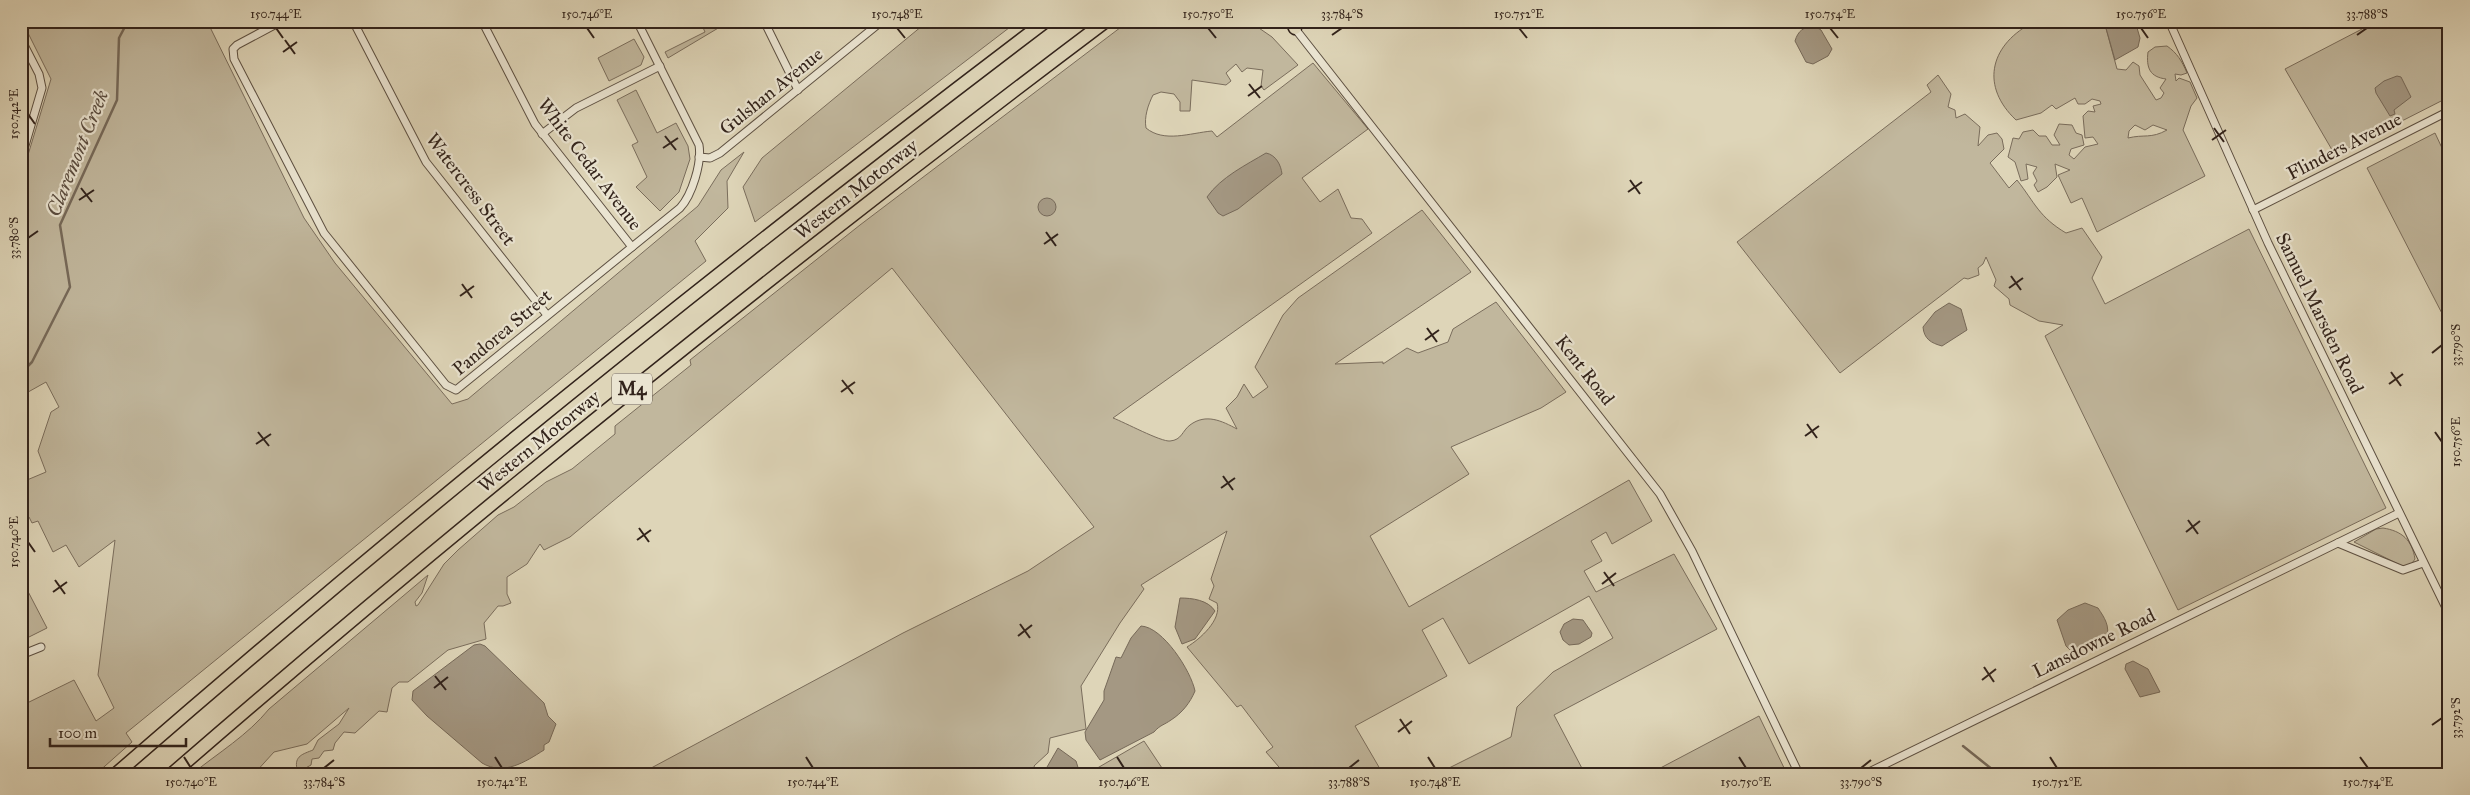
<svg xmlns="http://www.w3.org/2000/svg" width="2470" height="795" font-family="'IM FELL Great Primer',serif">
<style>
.green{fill:#c1b79d;stroke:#7a6d5c;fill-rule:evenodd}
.water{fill:#a49883;stroke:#766959}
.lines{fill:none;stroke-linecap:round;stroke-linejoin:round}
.stream{stroke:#766959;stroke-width:2.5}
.street-casing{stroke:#5d5042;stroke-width:9}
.highway-casing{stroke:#32231b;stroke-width:15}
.street{stroke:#eae4d1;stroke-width:7}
.highway{stroke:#ded5b8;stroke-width:12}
.ticks{fill:none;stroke:#32231b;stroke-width:2}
.labels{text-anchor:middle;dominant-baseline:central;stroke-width:4.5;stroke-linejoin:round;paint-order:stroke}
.shield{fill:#eae4d1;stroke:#695d52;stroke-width:1}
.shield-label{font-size:18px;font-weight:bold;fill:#32231b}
.street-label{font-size:19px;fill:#32231b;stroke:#eae4d1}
.water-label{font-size:20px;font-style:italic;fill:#5a4c3f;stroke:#eae4d1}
.neatline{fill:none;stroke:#32231b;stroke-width:2}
.ticks-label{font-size:12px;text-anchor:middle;fill:#32231b}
</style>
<rect width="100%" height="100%" fill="#ded5b8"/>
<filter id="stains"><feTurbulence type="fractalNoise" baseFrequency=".004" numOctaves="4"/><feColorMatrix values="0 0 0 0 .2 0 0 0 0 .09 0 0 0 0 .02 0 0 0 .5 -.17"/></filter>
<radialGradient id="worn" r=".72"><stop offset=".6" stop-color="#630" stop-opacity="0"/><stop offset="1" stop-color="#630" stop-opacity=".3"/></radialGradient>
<g class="green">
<path d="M22 21H207L304 218 335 263 452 404 468 399 698 206 721 170 744 152 727 181 728 208 695 241 706 261 126 733 132 742 96 774H21V706L74 680 96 721 114 708 98 675 115 540 79 567 66 545 53 552 38 521 32 523 29 517 21 521V473L24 472 27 480 46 472 38 451 51 412 59 407 46 382 21 396V178L51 79Z"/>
<path d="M700 21H730L668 58 665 52 705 32Z"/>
<path d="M928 21H1018L755 222 743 187 762 158Z"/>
<path d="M1129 21H1240L1256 26 1272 37 1298 65 1264 90 1261 86 1263 70 1247 68 1242 72 1236 64 1226 73 1231 81 1226 85 1192 80 1190 111H1180V102L1174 94 1161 92 1153 95C1148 105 1144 117 1146 128 1164 143 1190 133 1212 131L1217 137 1313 63 1368 129 1302 178 1320 202 1338 189 1351 218 1362 219 1372 233 1113 418C1124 422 1161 442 1170 441 1182 440 1182 431 1190 425 1206 413 1222 421 1237 429L1226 408 1237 397 1244 384 1253 398 1268 387 1255 367 1283 315 1298 298 1422 210 1471 272 1335 364 1383 362V364L1407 348 1418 353 1448 342 1453 329 1496 302 1566 392 1541 408 1451 447 1469 474 1370 536 1409 607 1629 480 1652 521 1612 544 1606 532 1591 541 1602 561 1584 571 1596 592 1674 554 1717 629 1554 715 1585 774H1437L1511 737 1517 707 1553 672 1613 638 1589 596 1469 664 1443 618 1422 630 1447 676 1355 726 1383 774H1285L1266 752 1273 747 1241 705 1237 707 1187 647C1200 639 1222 620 1217 603L1209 599 1214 586 1211 579 1227 531 1141 585 1144 589 1120 623 1081 686 1086 729 1050 738 1048 753 1034 766 1037 774H640L903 633 1028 571 1094 527 892 268 570 537 544 550 540 544 527 564 507 577V594L511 603 503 606H498L484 623 486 639 448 650 408 682H399L392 688 387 712 379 711 355 733 344 732 335 743 333 750 324 751 319 758 312 759 311 765 302 770 297 769C294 756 303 754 313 750L318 740 339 724 349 708 307 744 274 752 254 774H192C218 753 248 735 269 709L428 575 422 593 415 602 416 606 418 605 444 564 458 550 498 515 514 507 546 482 572 469 615 434V426L691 365 690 360 860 225Z"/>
<path d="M2104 21 2117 69 2126 70 2133 62 2139 66 2140 75 2156 100 2161 98 2164 93 2160 88 2166 79C2150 77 2146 68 2148 52L2155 47 2167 46C2177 53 2182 61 2187 73L2181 75 2175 74 2176 81 2179 78 2190 82 2197 98 2191 106 2183 130 2205 176 2097 232 2082 198 2071 203 2058 175 2070 170 2055 164 2057 177 2047 187 2038 192 2034 185 2037 181 2033 173 2037 167 2026 164 2028 179 2021 181 2015 162 2008 157 2013 138 2019 139 2023 132 2033 130 2039 136H2046L2052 145H2060L2054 135 2059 124 2072 125 2076 133 2082 135 2084 145 2071 149 2069 155 2074 159 2085 147 2098 144 2093 137 2085 138 2083 116 2088 111 2095 112 2093 106 2101 104 2100 101 2092 99 2085 104H2078L2075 98 2056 109 2052 105 2041 113 2016 120C1981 87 1989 47 2030 24 2053 26 2083 32 2104 21ZM2135 125 2145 130 2153 125 2167 130C2151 139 2144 134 2128 138L2129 131Z"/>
<path d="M2359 21H2449V97L2335 155 2285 69 2362 29Z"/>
<path d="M634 39 644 57 641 65 609 81 598 58Z"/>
<path d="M1938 75 1951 94 1948 107 1955 110 1956 118 1965 114 1980 127 1978 146 1988 135 1997 133 2002 139 2004 149 1990 163 2009 188 2017 180C2035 203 2039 217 2066 233L2082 228 2102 257 2092 278 2105 304 2249 229 2386 508 2178 610 2045 336 2063 325 2039 321 2010 305 2009 299 1994 286 1996 280 1986 257 1983 264 1978 268 1979 275 1968 279 1964 278 1840 373 1737 242 1931 92 1927 85Z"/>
<path d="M636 90 657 133 676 123 688 146 690 159 679 192 660 211 636 187 647 177 632 145 638 142 617 100Z"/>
<path d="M2435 133 2449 163V327L2367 168Z"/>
<path d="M2383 528C2402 531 2412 540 2415 559L2410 566 2404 567 2354 542 2376 529Z"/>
<path d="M21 578 47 628 21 641Z"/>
<path d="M1759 716 1787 774H1649Z"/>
<path d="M1144 741 1166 774H1087Z"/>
</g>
<g class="water">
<path d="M2104 21H2135L2140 38 2138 47 2115 60Z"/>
<path d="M1814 26 1821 30 1832 49 1828 56 1813 64 1806 62 1795 41C1798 31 1803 27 1814 26Z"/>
<path d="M2397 76 2401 77 2411 97 2394 110 2395 114 2390 116 2376 93 2375 88 2384 81Z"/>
<path d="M1266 153C1276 155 1281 165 1282 174L1238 209 1223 216 1218 213 1207 197C1221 177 1246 165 1266 153Z"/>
<circle cx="1047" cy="207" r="9"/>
<path d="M1949 303 1961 309 1967 330 1942 346C1931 343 1924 339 1923 327L1935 312Z"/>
<path d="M1180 598C1192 598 1208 600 1215 611L1195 639 1182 644 1175 627Z"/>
<path d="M2085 603 2098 608C2104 617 2111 627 2106 638L2072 652 2066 646 2057 620 2068 610Z"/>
<path d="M1573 619 1583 620 1592 633 1591 637 1579 644 1569 645 1563 640 1560 632 1564 624Z"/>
<path d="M1141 626C1163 627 1191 671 1195 691 1190 703 1182 713 1171 720 1164 725 1160 725 1154 732L1100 760 1086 740 1085 732 1104 700V691L1116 657 1121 658 1131 638Z"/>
<path d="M480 644 485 646 544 703 548 716 556 724 549 742 544 745V750C525 762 504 776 482 763L427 716 412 700 413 691 474 645Z"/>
<path d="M2133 661 2148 669 2160 692 2140 697 2125 669 2126 664Z"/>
<path d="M1058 748 1076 761 1080 774H1043Z"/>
</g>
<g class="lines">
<g class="stream">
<path d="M21 373 32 362 70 287 60 225 117 100 119 38 128 21"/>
<path d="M1963 746 1998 774"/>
</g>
<g class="street-casing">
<g id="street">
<path d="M282 21 237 45 233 49 234 59 324 233 446 385 456 390 680 208C692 195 702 163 699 145L637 21"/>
<path d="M353 21 426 162 547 315"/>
<path d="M482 21 535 124 632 247"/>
<path d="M764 21 798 90"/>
<path d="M2169 21 2268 243 2449 614"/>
<path d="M1293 26 1660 494 1692 551 1799 774"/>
<path d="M21 39 39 74 42 88 21 159"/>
<path d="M542 134 576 108 660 66"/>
<path d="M699 157 710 158 720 153 882 21"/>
<path d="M2253 210 2449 111"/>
<path d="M2338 543 2403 570 2423 563"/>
<path d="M21 655 41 647"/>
<path d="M1865 774 2399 513"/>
</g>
</g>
<g class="highway-casing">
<g id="highway">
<path d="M1292 21 1295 28"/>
<path d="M116 774C417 512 728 262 1046 21"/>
<path d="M172 774C474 512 786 262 1106 21"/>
</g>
</g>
<use href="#street" class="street"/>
<use href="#highway" class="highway"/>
</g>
<path class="ticks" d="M276 28 283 38M587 28 594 38M897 28 905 38M1208 28 1216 38M1519 28 1527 38M1830 28 1838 38M2141 28 2148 38M1332 35 1342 28M2357 35 2367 28M285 40 295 54M283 52 297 42M1249 84 1260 98M1248 96 1262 86M28 114 35 124M2214 128 2224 142M665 136 676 150M2212 140 2226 130M663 148 678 138M1630 180 1640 194M81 188 92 202M1628 192 1642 182M79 200 94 190M1046 232 1056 246M28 238 38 231M1044 244 1058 234M2011 276 2021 290M462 284 472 298M2009 288 2023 278M460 296 474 286M1427 328 1437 342M1425 340 1439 330M2432 353 2442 345M2391 372 2401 386M842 380 853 394M2389 384 2403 374M841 392 855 382M1807 424 1817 438M258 432 269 446M2435 432 2442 442M1805 436 1819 426M256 444 271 434M1223 476 1233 490M1221 488 1235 478M2188 520 2198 534M639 528 649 542M2186 532 2200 521M637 540 651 530M28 542 35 552M1604 572 1614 586M55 580 65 594M1602 584 1616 573M53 592 67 582M1020 624 1030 638M1018 636 1032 625M1984 667 1994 682M435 676 446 690M1982 680 1996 669M434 688 448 677M1400 719 1410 734M2432 725 2442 718M1398 732 1412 721M184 757 191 768M495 757 502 768M806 757 813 768M1117 757 1124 768M1428 757 1435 768M1739 757 1746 768M2050 757 2057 768M2360 757 2368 768M324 768 334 760M1349 768 1359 760M1861 768 1871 760"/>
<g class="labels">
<rect class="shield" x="612" y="373.5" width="40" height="31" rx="4"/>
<g class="shield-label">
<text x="632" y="389">M4</text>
</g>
<g class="street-label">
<text transform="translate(771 91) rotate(-39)">Gulshan Avenue</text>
<text transform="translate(2344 146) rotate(-27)">Flinders Avenue</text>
<text transform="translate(590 164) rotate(53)">White Cedar Avenue</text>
<text transform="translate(471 189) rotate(53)">Watercress Street</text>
<text transform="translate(856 189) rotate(-38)">Western Motorway</text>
<text transform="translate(2320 313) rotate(64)">Samuel Marsden Road</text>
<text transform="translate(502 332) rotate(-40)">Pandorea Street</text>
<text transform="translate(1585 370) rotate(52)">Kent Road</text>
<text transform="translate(539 441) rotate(-39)">Western Motorway</text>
<text transform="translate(2094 643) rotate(-26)">Lansdowne Road</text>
</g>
<g class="water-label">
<text transform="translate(77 153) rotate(-68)">Claremont Creek</text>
</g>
</g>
<rect width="2470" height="795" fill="none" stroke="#ded5b8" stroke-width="55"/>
<path d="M50 738v8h136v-8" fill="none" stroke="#32231b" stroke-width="2.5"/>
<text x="58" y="738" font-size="15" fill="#32231b" stroke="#eae4d1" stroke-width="4" paint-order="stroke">100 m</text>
<rect x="28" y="28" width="2414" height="740" class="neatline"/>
<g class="ticks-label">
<text x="276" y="18">150.744°E</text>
<text x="587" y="18">150.746°E</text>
<text x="897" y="18">150.748°E</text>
<text x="1208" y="18">150.750°E</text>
<text x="1342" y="18">33.784°S</text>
<text x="1519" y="18">150.752°E</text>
<text x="1830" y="18">150.754°E</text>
<text x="2141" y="18">150.756°E</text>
<text x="2367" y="18">33.788°S</text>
<text transform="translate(14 114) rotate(-90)" y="4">150.742°E</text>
<text transform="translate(14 238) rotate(-90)" y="4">33.780°S</text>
<text transform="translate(2456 345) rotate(-90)" y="4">33.790°S</text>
<text transform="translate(2456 442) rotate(-90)" y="4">150.756°E</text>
<text transform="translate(14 542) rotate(-90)" y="4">150.740°E</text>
<text transform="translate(2456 718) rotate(-90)" y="4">33.792°S</text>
<text x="191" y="786">150.740°E</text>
<text x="324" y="786">33.784°S</text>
<text x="502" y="786">150.742°E</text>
<text x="813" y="786">150.744°E</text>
<text x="1124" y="786">150.746°E</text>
<text x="1349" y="786">33.788°S</text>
<text x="1435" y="786">150.748°E</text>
<text x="1746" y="786">150.750°E</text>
<text x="1861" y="786">33.790°S</text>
<text x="2057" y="786">150.752°E</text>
<text x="2368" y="786">150.754°E</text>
</g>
<rect width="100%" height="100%" filter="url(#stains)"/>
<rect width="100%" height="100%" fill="url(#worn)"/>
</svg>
